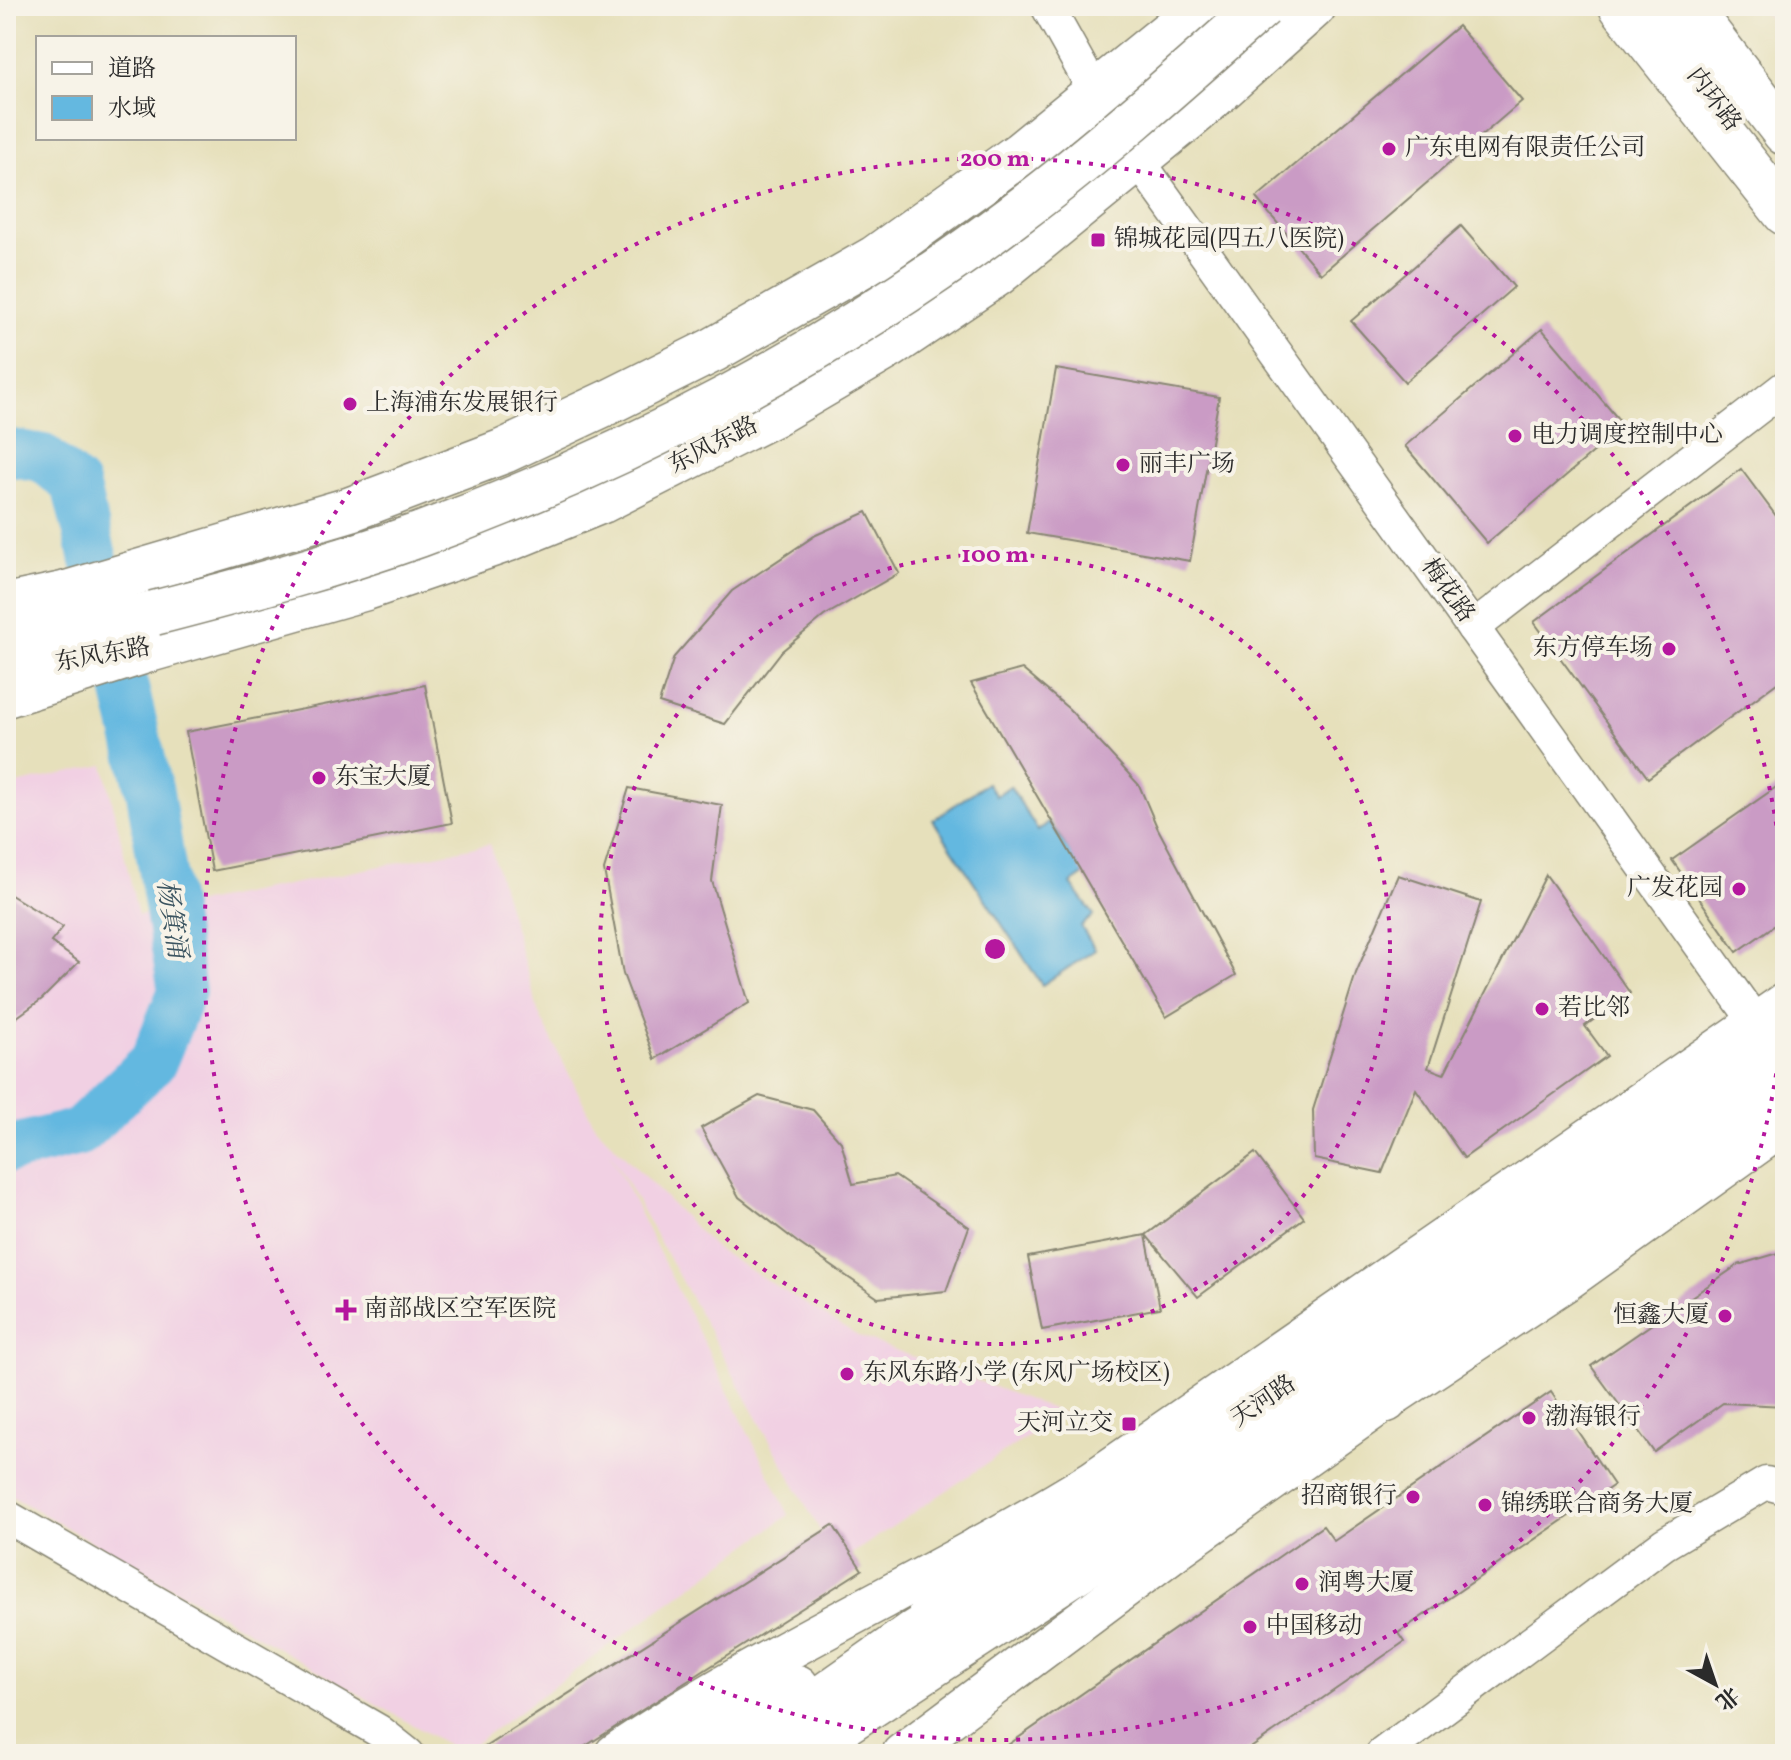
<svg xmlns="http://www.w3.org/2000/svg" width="1791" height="1760" font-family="Vollkorn,'Noto Serif SC',serif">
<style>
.built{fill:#f1d0e3}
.water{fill:#64b8e0;stroke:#487286;stroke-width:2}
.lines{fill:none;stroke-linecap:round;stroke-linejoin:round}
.river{stroke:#64b8e0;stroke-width:48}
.building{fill:#ca9bc5}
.minor-casing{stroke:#888673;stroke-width:35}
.major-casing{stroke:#888673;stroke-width:43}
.highway-casing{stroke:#888673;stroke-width:47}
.minor{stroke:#fff;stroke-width:32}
.major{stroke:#fff;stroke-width:40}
.highway{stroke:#fff;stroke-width:44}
.highway-bridge-casing{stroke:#888673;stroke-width:47;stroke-linecap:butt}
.highway-bridge{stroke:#fff;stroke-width:44}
.ring{fill:none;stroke:#b5179e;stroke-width:4;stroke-dasharray:4 8}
.poi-dot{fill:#b5179e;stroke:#f7f3e8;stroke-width:3}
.labels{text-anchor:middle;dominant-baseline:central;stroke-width:8;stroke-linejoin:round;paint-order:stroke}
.street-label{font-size:24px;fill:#2b2b2b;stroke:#f7f3e8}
.poi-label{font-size:24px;fill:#2b2b2b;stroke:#f7f3e8;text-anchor:start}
.water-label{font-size:26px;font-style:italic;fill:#3c5561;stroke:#f7f3e8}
.centre{fill:#b5179e;stroke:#f7f3e8;stroke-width:4}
.ring-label{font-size:24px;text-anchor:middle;font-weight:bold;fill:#b5179e;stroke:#f7f3e8;stroke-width:8;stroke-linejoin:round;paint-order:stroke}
</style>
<rect width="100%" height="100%" fill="#f7f3e8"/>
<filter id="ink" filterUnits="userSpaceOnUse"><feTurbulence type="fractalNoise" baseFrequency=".0125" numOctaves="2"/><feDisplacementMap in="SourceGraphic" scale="16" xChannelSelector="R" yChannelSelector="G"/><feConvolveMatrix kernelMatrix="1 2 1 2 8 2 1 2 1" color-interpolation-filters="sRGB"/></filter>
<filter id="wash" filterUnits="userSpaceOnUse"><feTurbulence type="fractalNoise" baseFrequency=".006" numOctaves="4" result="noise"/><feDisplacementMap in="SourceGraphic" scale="32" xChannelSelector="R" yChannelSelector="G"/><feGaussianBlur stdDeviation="1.8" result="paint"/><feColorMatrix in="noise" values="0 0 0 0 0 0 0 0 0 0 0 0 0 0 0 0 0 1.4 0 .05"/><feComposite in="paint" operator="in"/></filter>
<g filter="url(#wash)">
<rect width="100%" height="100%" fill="#e6e0bb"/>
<g class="built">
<path d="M1760 6H1785V41Z"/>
<path d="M104 765 138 915 490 844 539 1014 595 1126 716 1249 858 1336 1063 1413 838 1563 608 1149 789 1515 462 1753 6 1493V786Z"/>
</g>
<path class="water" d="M987 783 996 796 1010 786 1038 831 1049 822 1086 873 1071 884 1094 915 1081 926 1095 950 1042 985 933 820Z"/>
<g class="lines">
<g class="river">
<path d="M6 452 43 458 75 485 96 568"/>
<path d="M6 1150 79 1132 153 1062 182 991 150 793 108 617"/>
</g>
</g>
<g id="blocks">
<g class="building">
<path d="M1458 26 1522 101 1321 274 1256 198Z"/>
<path d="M1461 226 1514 287 1405 382 1351 321Z"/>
<path d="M1542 329 1624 426 1487 543 1405 446Z"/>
<path d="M1056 369 1219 397 1190 561 1027 533Z"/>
<path d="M1741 469 1785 528V677L1648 778 1534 622Z"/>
<path d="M867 512 899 573 824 616 782 651 725 724 659 703 674 657 732 591 816 535Z"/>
<path d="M1022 669 1069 709 1139 785 1157 827 1236 975 1166 1017 971 683Z"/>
<path d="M425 685 452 823 212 871 186 732Z"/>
<path d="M1785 781V918L1737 952 1672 860Z"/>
<path d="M629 788 722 805 712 881 749 1003 655 1059 623 974 604 870Z"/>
<path d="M1398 875 1481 902 1428 1068 1444 1074 1546 875 1630 993 1585 1026 1607 1056 1464 1158 1416 1089 1382 1173 1314 1159 1313 1110 1356 973Z"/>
<path d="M6 892 63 927 51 942 79 962 42 999 6 1025Z"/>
<path d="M759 1096 813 1110 841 1142 853 1184 895 1176 969 1227 946 1291 878 1298 797 1242 739 1197 701 1128Z"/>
<path d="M1255 1153 1304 1218 1198 1297 1146 1235Z"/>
<path d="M1146 1235 1160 1308 1042 1330 1028 1257Z"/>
<path d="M1785 1251V1406L1723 1403 1654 1452 1591 1366 1738 1265Z"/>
<path d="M1551 1392 1614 1485 1398 1633 1404 1642 1242 1754H995L1323 1526 1334 1541Z"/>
<path d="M833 1525 862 1570 694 1677 573 1754H474Z"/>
</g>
</g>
</g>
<g filter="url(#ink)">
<use href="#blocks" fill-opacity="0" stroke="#888673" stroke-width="2"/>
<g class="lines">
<g class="minor-casing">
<g id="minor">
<path d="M1047 6 1096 94"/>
<path d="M1138 160 1756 1023"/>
<path d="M1473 628 1785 387"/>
<path d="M6 1516 379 1731 408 1754"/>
<path d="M1382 1754 1664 1544 1766 1483 1785 1488"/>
</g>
</g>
<g class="major-casing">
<g id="major">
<path d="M1651 6 1721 99"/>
<path d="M615 1754C768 1650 938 1577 1094 1480L1785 1003"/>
<path d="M902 1754 1178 1548 1386 1400 1567 1280 1785 1124"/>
</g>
</g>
<g class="highway-casing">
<g id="highway">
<path d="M1621 6 1785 213"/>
<path d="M1687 6 1785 133"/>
<path d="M6 606 63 594 351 509 504 451 613 400 713 350 875 258 1020 154 1202 6"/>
<path d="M6 649 154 613"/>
<path d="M6 695 149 650 366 588 509 539 602 501 774 414 890 346 997 274 1197 111 1314 6"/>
<path d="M1318 1419 1386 1400"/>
<path d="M931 1611 980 1548"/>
<path d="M681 1754 797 1687"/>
<path d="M742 1754 915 1632 1061 1540 1785 1048"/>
<path d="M797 1754 1092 1561 1785 1088"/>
</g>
</g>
<use href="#minor" class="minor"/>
<use href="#major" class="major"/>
<use href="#highway" class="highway"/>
<g class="highway-bridge-casing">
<path id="highway-bridge" d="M154 613C243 590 332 566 419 535 631 458 837 349 1017 213 1102 149 1182 77 1262 6"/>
</g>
<use href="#highway-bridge" class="highway-bridge"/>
</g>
</g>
<g class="ring">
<circle cx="995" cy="949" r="395"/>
<path d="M1785 990A791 791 0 1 1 1785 908"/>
</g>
<g class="poi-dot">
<circle cx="1389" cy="149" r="8"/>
<rect x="1090" y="232" width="16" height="16" rx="4"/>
<circle cx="350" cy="404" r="8"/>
<circle cx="1515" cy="436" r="8"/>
<circle cx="1123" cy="465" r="8"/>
<circle cx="1669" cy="649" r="8"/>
<circle cx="319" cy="778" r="8"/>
<circle cx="1739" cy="889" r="8"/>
<circle cx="1542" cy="1009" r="8"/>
<path d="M342 1298h8v8h8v8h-8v8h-8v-8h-8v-8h8z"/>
<circle cx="1725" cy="1316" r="8"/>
<circle cx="847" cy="1374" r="8"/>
<circle cx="1529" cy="1418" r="8"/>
<rect x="1121" y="1416" width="16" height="16" rx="4"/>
<circle cx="1413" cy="1497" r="8"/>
<circle cx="1485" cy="1505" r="8"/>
<circle cx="1302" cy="1584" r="8"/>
<circle cx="1250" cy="1627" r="8"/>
</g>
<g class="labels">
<g class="street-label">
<text transform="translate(1713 100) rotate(53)">内环路</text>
<text transform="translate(714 446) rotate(-27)">东风东路</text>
<text transform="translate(1447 591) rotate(54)">梅花路</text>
<text transform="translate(103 656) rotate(-10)">东风东路</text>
<text transform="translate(1264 1402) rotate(-34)">天河路</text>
</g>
<g class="poi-label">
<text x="1405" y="149">广东电网有限责任公司</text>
<text x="1114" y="240">锦城花园(四五八医院)</text>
<text x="366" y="404">上海浦东发展银行</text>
<text x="1531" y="436">电力调度控制中心</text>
<text x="1139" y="465">丽丰广场</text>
<text x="1653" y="649" text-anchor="end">东方停车场</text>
<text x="335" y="778">东宝大厦</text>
<text x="1723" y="889" text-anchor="end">广发花园</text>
<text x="1558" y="1009">若比邻</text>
<text x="364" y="1310">南部战区空军医院</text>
<text x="1709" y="1316" text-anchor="end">恒鑫大厦</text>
<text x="863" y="1374">东风东路小学 (东风广场校区)</text>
<text x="1545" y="1418">渤海银行</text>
<text x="1113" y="1424" text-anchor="end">天河立交</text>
<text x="1397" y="1497" text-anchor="end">招商银行</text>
<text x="1501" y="1505">锦绣联合商务大厦</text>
<text x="1318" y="1584">润粤大厦</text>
<text x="1266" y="1627">中国移动</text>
</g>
<g class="water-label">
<text transform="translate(171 919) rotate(81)">杨箕涌</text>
</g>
</g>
<circle cx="995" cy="949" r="12" class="centre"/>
<g class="ring-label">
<text x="995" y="166">200 m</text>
<text x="995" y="562">100 m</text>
</g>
<rect width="1791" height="1760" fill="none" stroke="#f7f3e8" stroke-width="32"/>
<rect x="36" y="36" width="260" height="104" fill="#f7f3e8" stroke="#a5a39c" stroke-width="2"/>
<rect x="52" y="62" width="40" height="12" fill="#ffffff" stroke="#a5a39c" stroke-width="2"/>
<text x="108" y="76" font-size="24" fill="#2b2b2b">道路</text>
<rect x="52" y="96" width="40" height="24" fill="#64b8e0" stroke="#a5a39c" stroke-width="2"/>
<text x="108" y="116" font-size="24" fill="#2b2b2b">水域</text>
<g transform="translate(1715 1684) rotate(140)" stroke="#f7f3e8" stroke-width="6" paint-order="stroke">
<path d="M0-6L14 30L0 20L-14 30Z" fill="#2b2b2b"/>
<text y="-12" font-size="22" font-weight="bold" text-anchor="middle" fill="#2b2b2b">北</text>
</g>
</svg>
